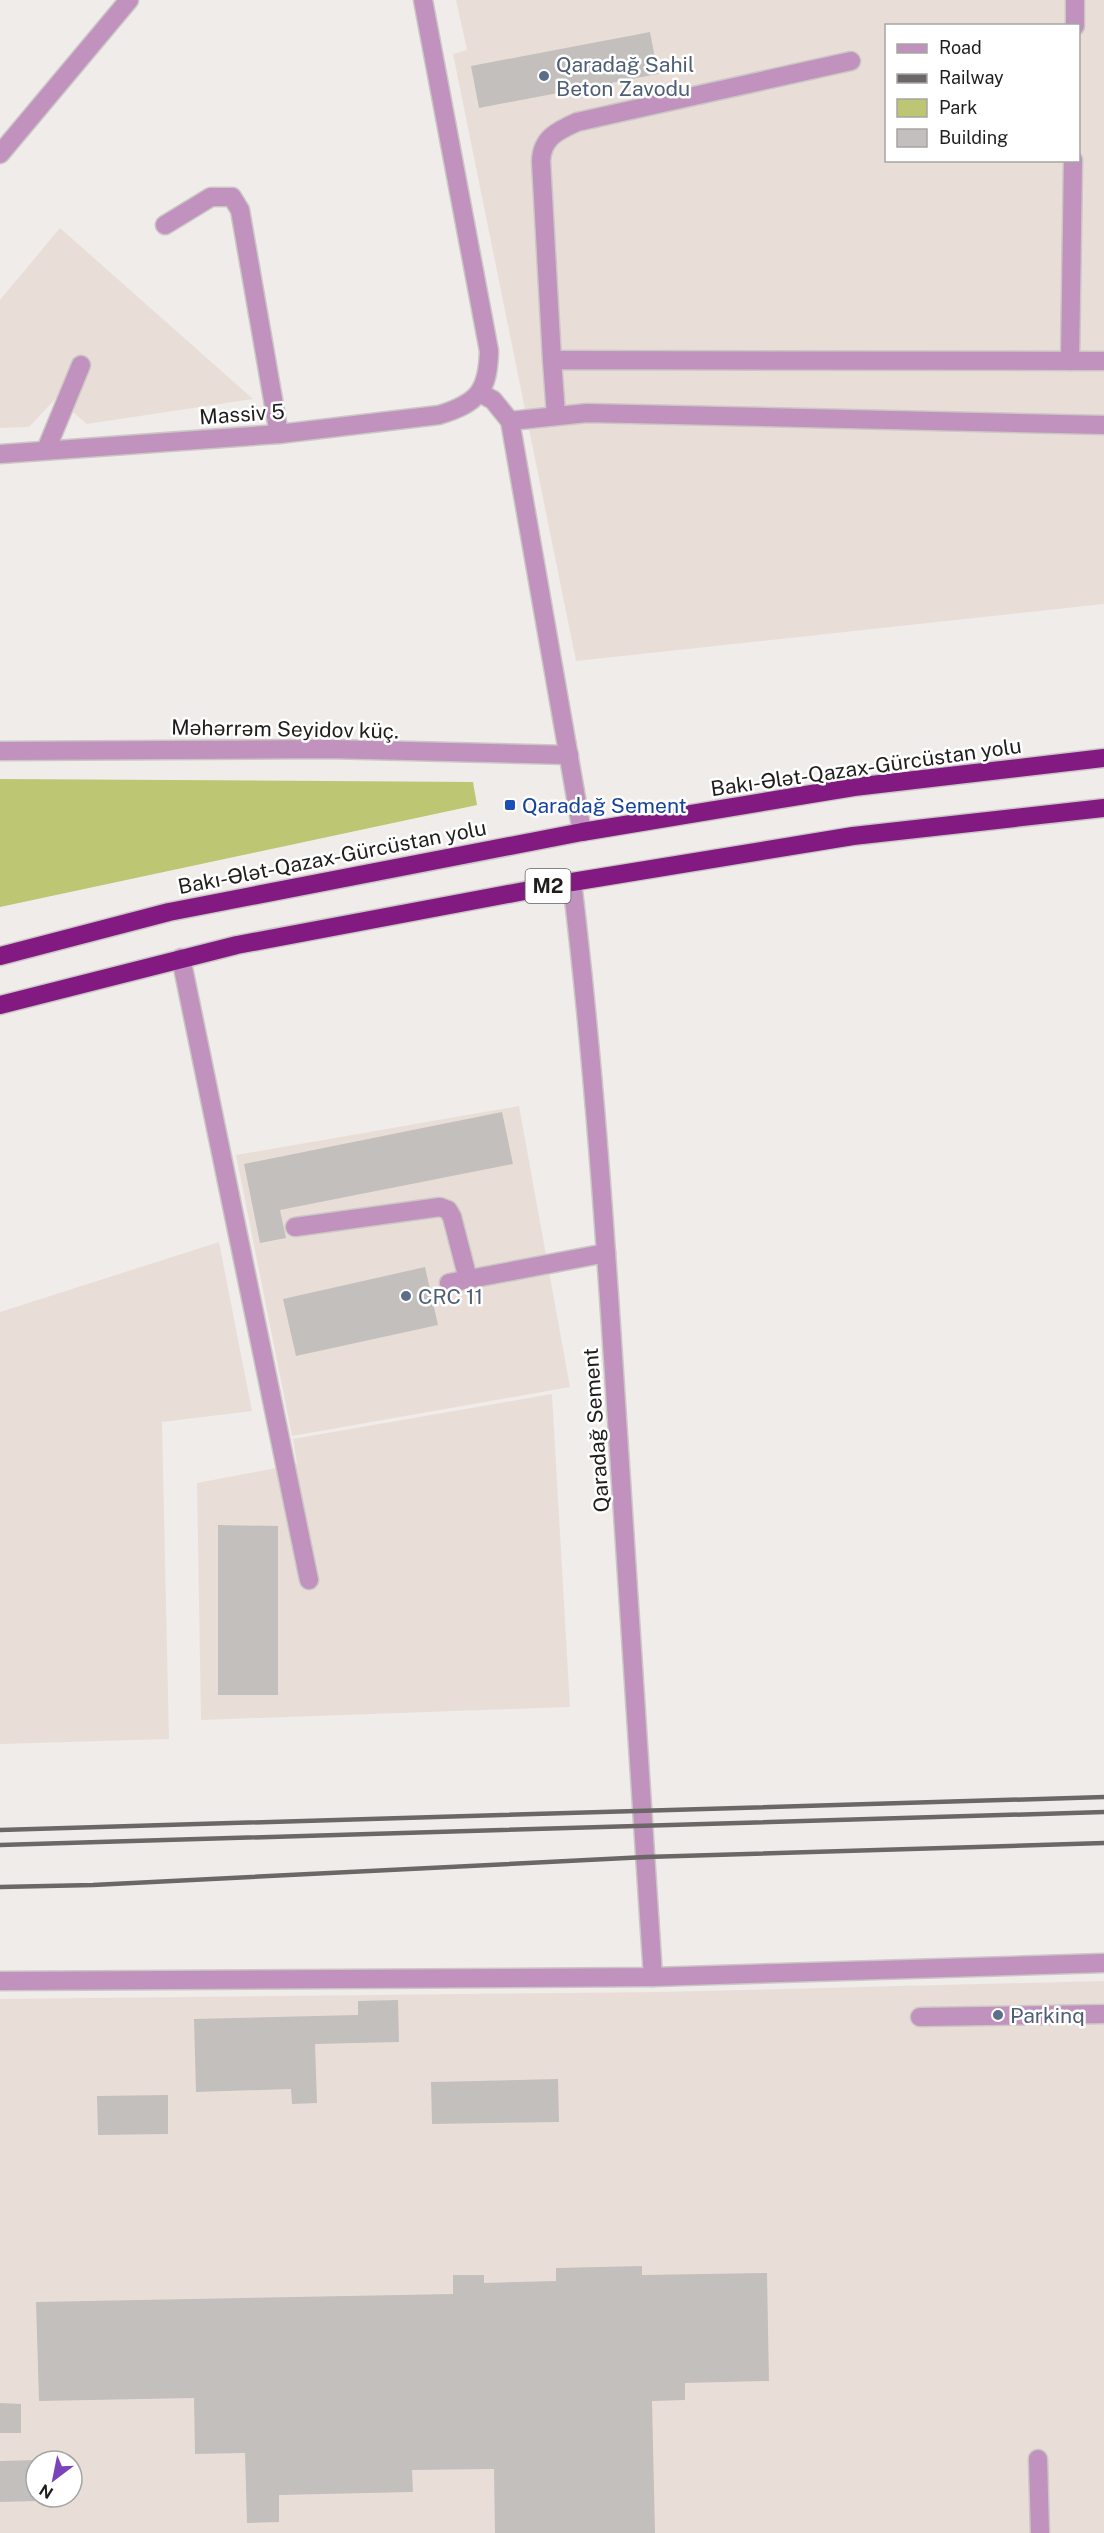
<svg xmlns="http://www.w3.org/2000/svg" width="1104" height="2533" font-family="'Public Sans',sans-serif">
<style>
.built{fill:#e9ded7;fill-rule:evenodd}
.green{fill:#bdc672}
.building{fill:#c3bfbd}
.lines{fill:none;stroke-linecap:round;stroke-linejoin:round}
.minor-casing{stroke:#cbc7c5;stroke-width:21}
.highway-casing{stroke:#cbc7c5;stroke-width:21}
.minor{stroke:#c092bd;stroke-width:18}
.highway{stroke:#821a82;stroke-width:18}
.rail{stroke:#6a6766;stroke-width:4.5}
.service-dot{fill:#5c6f8a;stroke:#fff;stroke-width:2}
.transit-dot{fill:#1a4fb4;stroke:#fff;stroke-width:2}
.labels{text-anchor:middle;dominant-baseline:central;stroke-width:5;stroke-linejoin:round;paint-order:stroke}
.shield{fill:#fff;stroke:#636261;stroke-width:1.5}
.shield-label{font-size:20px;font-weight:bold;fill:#201e1d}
.service-label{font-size:21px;fill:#4e5e75;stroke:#fff;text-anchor:start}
.street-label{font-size:21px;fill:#201e1d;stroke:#fff}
.transit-label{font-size:21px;fill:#164399;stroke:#fff;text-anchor:start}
</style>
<rect width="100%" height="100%" fill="#f0ecea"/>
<g class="built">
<path d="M456 0H1104V604L576 661 453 54 467 50ZM886 26H1078V160H886Z"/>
<path d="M60 228 253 399 87 424 56 398 29 427 0 428V300Z"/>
<path d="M519 1106 570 1387 292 1436 236 1155Z"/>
<path d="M219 1242 252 1411 162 1422 169 1739 0 1744V1312Z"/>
<path d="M552 1394 570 1707 201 1720 197 1483 297 1464 293 1439Z"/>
<path d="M1104 1981V2533H0V1999L658 1992ZM36 2461H72V2497H36Z"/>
</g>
<path class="green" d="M0 779 473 782 477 805 0 907Z"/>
<g class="building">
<path d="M650 32 658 74 479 108 471 66Z"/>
<path d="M502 1112 513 1164 280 1210 286 1238 260 1243 244 1164Z"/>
<path d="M425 1267 438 1325 296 1356 283 1299Z"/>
<path d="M218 1525 278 1526V1695H218Z"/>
<path d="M398 2000 399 2042 315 2044 317 2103 292 2104 291 2089 196 2092 194 2019 358 2015V2001Z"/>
<path d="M558 2079 559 2122 432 2124 431 2082Z"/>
<path d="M168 2095V2134L98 2135 97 2096Z"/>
<path d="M642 2266V2275L767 2273 769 2381 685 2383V2400L652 2401 655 2533H495L494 2469 412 2470 413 2492 279 2495V2522L247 2523 245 2453 195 2454 194 2398 39 2401 36 2302 453 2294V2275H484V2283L556 2281V2268Z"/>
<path d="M0 2403 21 2404V2433H0Z"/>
<path d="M36 2460V2501L0 2502V2461Z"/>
</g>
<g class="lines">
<g class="minor-casing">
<g id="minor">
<path d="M1075 26V0"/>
<path d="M0 154 129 0"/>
<path d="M165 225 211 197H232L240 210 279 434"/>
<path d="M552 360 541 161C542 138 557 131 577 122L851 61"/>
<path d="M1070 361 1073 160"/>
<path d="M480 393 493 400 510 421 582 832"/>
<path d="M556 415 552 360 1104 361"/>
<path d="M510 421 587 413 1104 425"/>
<path d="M46 450 81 365"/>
<path d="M0 454 279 434 439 415C478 403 488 391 489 351L423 0"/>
<path d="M0 751 328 749 569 755"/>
<path d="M572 882C593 1055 605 1230 616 1404 629 1595 642 1786 653 1977"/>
<path d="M181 958 309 1580"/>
<path d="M295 1227 440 1207 448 1210 452 1217 468 1279"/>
<path d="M449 1283 606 1253"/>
<path d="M0 1981 653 1977 1104 1963"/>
<path d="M920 2017 1104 2014"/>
<path d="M1038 2459 1040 2533"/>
</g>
</g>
<g class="highway-casing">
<g id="highway">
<path d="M0 956 169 912 582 832 854 787 1104 758"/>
<path d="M0 1005 237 945 572 882 853 836 1104 808"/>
</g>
</g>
<use href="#minor" class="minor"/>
<use href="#highway" class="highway"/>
<g class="rail">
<path d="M0 1830 1104 1797"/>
<path d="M0 1845 1104 1812"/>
<path d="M0 1887 93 1885 646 1857 1104 1843"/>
</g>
</g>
<g class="service-dot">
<circle cx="544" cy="76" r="6"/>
<circle cx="406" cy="1296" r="6"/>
<circle cx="998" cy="2015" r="6"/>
</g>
<rect class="transit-dot" x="504" y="799" width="12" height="12" rx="3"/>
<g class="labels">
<rect class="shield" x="525.5" y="869" width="45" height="34" rx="4.5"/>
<g class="shield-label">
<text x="548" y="886">M2</text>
</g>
<g class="service-label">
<text x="556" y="64">Qaradağ Sahil<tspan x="556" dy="24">Beton Zavodu</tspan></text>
<text x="418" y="1296">CRC 11</text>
<text x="1010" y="2015">Parkinq</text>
</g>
<g class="street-label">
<text transform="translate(242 414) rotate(-4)">Massiv 5</text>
<text transform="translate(285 729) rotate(1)">Məhərrəm Seyidov küç.</text>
<text transform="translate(866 767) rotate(-8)">Bakı-Ələt-Qazax-Gürcüstan yolu</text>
<text transform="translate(332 857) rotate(-11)">Bakı-Ələt-Qazax-Gürcüstan yolu</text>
<text transform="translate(596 1430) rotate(-94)">Qaradağ Sement</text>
</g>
<g class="transit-label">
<text x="522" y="805">Qaradağ Sement</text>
</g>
</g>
<rect x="885" y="24" width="195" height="138" fill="#ffffff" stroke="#a6a5a5" stroke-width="1.5"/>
<rect x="897" y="44" width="30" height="9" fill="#c092bd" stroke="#a6a5a5" stroke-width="1.5"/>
<text x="939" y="54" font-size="18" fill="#201e1d">Road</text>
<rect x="897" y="74" width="30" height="9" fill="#6a6766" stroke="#a6a5a5" stroke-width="1.5"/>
<text x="939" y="84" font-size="18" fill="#201e1d">Railway</text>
<rect x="897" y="99" width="30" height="18" fill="#bdc672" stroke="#a6a5a5" stroke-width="1.5"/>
<text x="939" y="114" font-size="18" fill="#201e1d">Park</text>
<rect x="897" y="129" width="30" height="18" fill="#c3bfbd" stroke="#a6a5a5" stroke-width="1.5"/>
<text x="939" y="144" font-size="18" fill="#201e1d">Building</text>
<g transform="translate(54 2479) rotate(212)"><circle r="28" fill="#ffffff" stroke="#a6a5a5" stroke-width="1.5"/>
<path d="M0-4.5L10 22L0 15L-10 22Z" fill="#7b43b9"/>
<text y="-9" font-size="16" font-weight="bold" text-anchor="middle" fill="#201e1d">N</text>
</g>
</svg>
